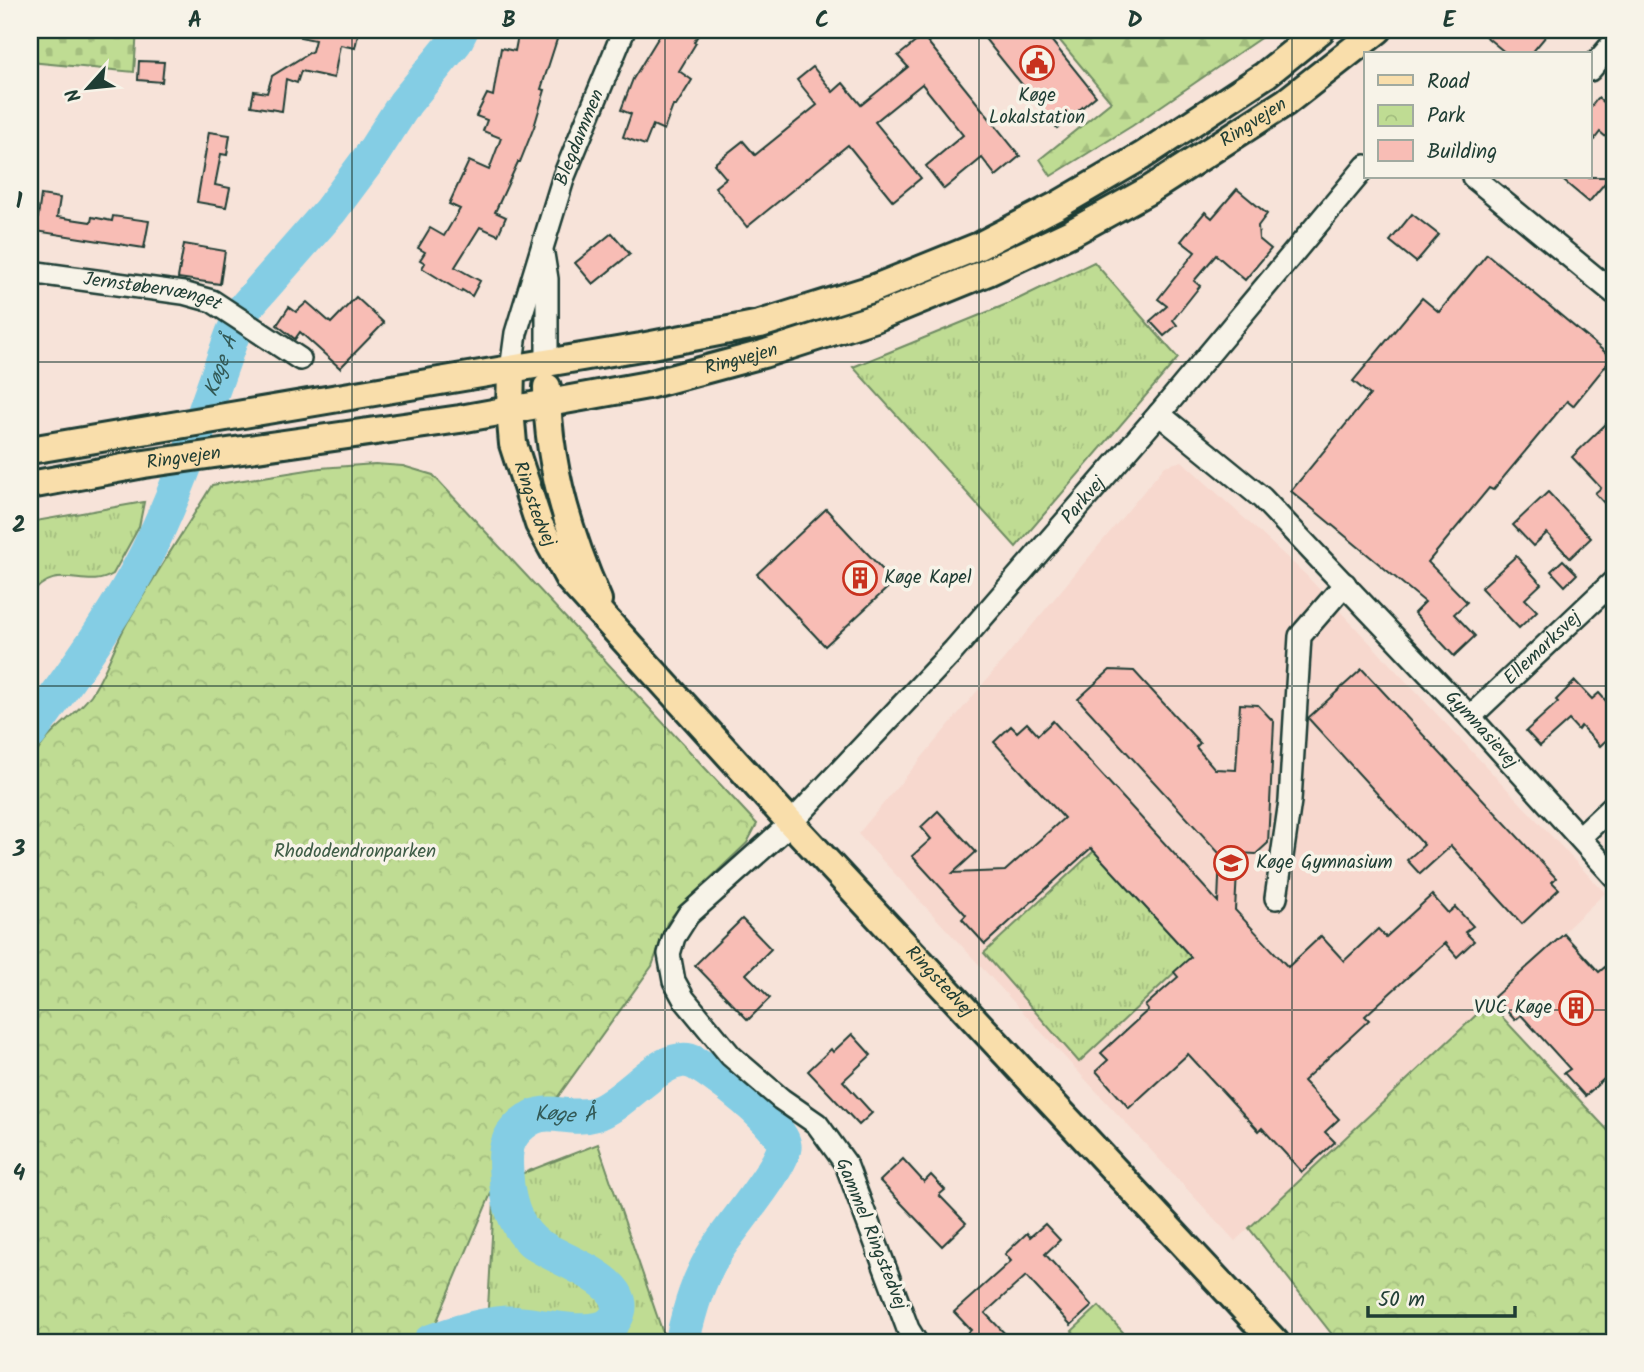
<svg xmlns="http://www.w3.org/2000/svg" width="1644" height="1372" font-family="Kalam,sans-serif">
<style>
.built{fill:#f7d8ce}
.grass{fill:url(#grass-tufts);stroke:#6f8c64;stroke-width:2}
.forest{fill:url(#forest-firs);stroke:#6f8c64;stroke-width:2}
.cemetery{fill:url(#cemetery-stones);stroke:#6f8c64;stroke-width:2}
.park{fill:url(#park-crowns);stroke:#6f8c64;stroke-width:2}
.pitch{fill:#bfdc93;stroke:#6f8c64;stroke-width:2}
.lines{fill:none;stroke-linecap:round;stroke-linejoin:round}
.river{stroke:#84cde4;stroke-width:35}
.building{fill:#f8bdb5;stroke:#1f3d34;stroke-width:2}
.minor-casing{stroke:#1f3d34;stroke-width:26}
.major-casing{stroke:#1f3d34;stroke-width:32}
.minor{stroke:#f7f3e8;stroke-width:21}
.major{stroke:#f9deab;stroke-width:26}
.grid{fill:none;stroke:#1f3d34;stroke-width:2;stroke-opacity:0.55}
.labels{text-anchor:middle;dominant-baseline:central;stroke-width:7;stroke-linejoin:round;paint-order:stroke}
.poi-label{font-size:19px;fill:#1f3d34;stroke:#f7f3e8;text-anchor:start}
.street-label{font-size:19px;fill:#1f3d34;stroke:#f7f3e8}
.park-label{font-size:19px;fill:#3f5d47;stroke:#f7f3e8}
.water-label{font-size:21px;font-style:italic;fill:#335a57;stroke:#f7f3e8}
.neatline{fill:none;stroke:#1f3d34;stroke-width:2.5}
.grid-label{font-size:23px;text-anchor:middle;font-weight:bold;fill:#1f3d34}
</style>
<defs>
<pattern id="grass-tufts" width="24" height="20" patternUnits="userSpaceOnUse" patternTransform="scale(1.75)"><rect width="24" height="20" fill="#bfdc93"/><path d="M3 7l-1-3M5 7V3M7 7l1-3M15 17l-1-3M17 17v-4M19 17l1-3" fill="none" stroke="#a4be7f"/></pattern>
<pattern id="forest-firs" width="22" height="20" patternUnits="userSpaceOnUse" patternTransform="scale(1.75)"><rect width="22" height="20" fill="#bfdc93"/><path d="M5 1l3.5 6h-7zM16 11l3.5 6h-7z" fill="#a4be7f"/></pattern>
<pattern id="cemetery-stones" width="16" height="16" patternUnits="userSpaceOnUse" patternTransform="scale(1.75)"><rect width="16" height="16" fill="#bfdc93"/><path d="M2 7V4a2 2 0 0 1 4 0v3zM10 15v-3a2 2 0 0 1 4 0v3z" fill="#a4be7f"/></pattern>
<pattern id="park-crowns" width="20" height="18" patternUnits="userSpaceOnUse" patternTransform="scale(1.75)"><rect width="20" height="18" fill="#bfdc93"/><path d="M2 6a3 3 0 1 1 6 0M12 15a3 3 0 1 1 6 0" fill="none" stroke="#a4be7f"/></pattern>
</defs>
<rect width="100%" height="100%" fill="#f7e3d9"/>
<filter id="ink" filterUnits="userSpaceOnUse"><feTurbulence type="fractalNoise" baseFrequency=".0143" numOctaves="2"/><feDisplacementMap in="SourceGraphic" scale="14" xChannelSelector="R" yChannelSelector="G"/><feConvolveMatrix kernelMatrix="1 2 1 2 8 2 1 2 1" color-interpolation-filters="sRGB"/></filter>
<g filter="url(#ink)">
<path class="built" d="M1182 461 1305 574 1605 893 1235 1241 858 834 1165 466Z"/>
<g class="grass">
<path d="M1094 262 1178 358 1016 547 853 367 1012 302Z"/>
<path d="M144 502 139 527 113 574C85 592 55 559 30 597V522Z"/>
<path d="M1094 851 1191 957 1079 1062 984 953Z"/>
<path d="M598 1144 666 1342H510L488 1308 495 1184Z"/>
</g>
<path class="forest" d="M1051 30H1272L1132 126 1051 176 1040 159 1111 102Z"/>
<path class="cemetery" d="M30 30H137L134 72 30 62Z"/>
<g class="park">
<path d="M375 464 403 466 433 475 757 824 747 843 677 910 667 923 652 966 495 1184 428 1342H30V768C40 734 71 722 91 695 106 673 114 646 127 623 154 576 184 531 212 485L320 468Z"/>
<path d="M1489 1003 1614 1137V1342H1338L1249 1228Z"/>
</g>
<path class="pitch" d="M1099 1306 1132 1342H1083L1072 1331Z"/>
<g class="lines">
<g class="river">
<path id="s1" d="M30 733C71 675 115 617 147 553 182 482 206 407 233 333L244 309 330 211 371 156 405 103 455 42 461 30"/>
<path id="s2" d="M430 1342C454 1333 480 1325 506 1323 532 1321 596 1344 614 1320 641 1282 552 1259 532 1241 514 1225 507 1198 506 1174 505 1158 504 1143 516 1130 543 1100 564 1123 595 1114 622 1106 654 1063 679 1061 682 1060 686 1060 690 1061 708 1066 788 1129 784 1148 779 1171 732 1226 717 1249 698 1279 690 1308 682 1342"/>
</g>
</g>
<g class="building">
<path d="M301 30H359L355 48 340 45 334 78 301 71 297 83 286 79 282 111 251 106 254 91 267 93 272 76 312 51 315 40 300 37Z"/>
<path d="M519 30H560L541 89 545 90 534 127 520 162H518L495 212 506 217 498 235 480 227 455 267 480 281 472 296 462 290 461 292 422 268 425 263 420 260 425 252 418 248 430 228 444 236 460 209 449 204 469 161 489 170 501 138 483 131 487 120 476 116 487 94 493 96 501 48 515 51Z"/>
<path d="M663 30H701L694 42 696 43 679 71 692 80 676 106H673L664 130 653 125 645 145 623 137 631 114 621 110 633 79Z"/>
<path d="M978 30H1043L1096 96 1057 128Z"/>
<path d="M1478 30H1551L1531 54H1507Z"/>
<path d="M923 36 1020 156 996 176 982 158 944 189 926 166 963 135 922 84 875 122 921 178 893 201 848 145 747 227 715 187 726 178 714 164 743 141 755 155 817 105 797 80 813 67 833 92 843 83 861 105 908 67 898 56Z"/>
<path d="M139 61 164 62 162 82 138 80Z"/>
<path d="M1598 98 1614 112V144L1600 132 1590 145V108Z"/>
<path d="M209 132 230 135 227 155 221 154 215 185 230 188 226 207 197 202Z"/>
<path d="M1559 177H1610L1589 202Z"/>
<path d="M1237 189 1267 214 1258 226 1259 239 1271 249 1245 280 1216 255 1194 281 1200 286 1173 320 1177 325 1164 336 1150 321 1167 306 1158 299 1195 252 1181 241 1205 212 1212 218Z"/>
<path d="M41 195 60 198 57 217 91 222 92 217 112 221 113 216 149 221 144 248 36 231Z"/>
<path d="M1412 214 1439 235 1416 262 1390 241Z"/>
<path d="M612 233 630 254 593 284 575 263Z"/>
<path d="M184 244 225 251 220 284 178 278Z"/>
<path d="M1487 254 1612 358 1573 406 1567 401 1493 490 1489 488 1428 562 1467 602 1454 614 1475 636 1454 656 1414 613 1425 602 1291 491 1370 395 1353 381 1422 298 1439 312Z"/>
<path d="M356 297 384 323 340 368 300 332 295 339 277 325 289 307 296 312 307 302 331 323Z"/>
<path d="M1614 416V514L1595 493 1601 488 1572 457Z"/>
<path d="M1548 492 1591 538 1570 558 1547 533 1533 546 1513 525Z"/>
<path d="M826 509 894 582 825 646 757 574Z"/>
<path d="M1516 556 1541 584 1525 599 1537 611 1519 628 1481 588Z"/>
<path d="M1563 560 1577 574 1565 586 1551 571Z"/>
<path d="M1362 669 1556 878 1552 882 1559 889 1522 924 1451 846 1420 874 1407 860 1424 845 1308 718Z"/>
<path d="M1110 670 1134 671 1200 743 1196 747 1215 769 1236 770 1240 704 1258 705 1274 722 1268 843 1256 854 1238 853 1235 910 1288 967 1321 936 1344 961 1378 929 1386 937 1432 895 1448 913 1455 907 1473 926 1465 932 1474 941 1457 957 1445 943 1365 1016 1369 1020 1303 1081 1339 1119 1325 1132 1335 1142 1302 1172 1262 1128 1259 1131 1188 1054 1129 1108 1096 1071 1108 1060 1101 1053 1148 1010 1145 1006 1178 977 1174 972 1191 957 1091 848 985 944 962 919 966 915 912 856 931 839 921 827 938 811 976 852 953 873 1005 871 1064 818 994 742 1011 726 1017 732 1027 723 1038 735 1053 721 1218 902 1220 854 1078 699Z"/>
<path d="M1575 681 1592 699 1599 693 1614 710V733L1600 746 1581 726 1578 730 1569 720 1540 746 1526 731 1558 702 1556 700Z"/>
<path d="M742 919 771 949 746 974 770 998 748 1020 695 965Z"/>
<path d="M1564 934 1599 972 1605 967 1614 977V1070L1585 1096 1564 1073 1570 1069 1521 1015 1515 1020 1494 997Z"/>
<path d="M852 1034 871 1055 843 1081 872 1113 859 1125 808 1071 831 1049 833 1052Z"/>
<path d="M903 1159 924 1182 931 1175 945 1190 939 1195 966 1223 942 1246 880 1181Z"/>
<path d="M1045 1224 1060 1240 1045 1254 1092 1306 1071 1325 1026 1276 985 1313 1013 1342H958L971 1330 954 1312 1011 1261 1005 1254 1027 1233 1030 1237Z"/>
</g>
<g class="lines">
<g class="minor-casing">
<g id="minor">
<path d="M1590 70 1614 42"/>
<path d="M1473 177 1614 293"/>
<path d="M543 254 547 279V364"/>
<path id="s3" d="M30 272 183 293 212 301 300 359"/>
<path id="s4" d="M511 370 516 333 564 176 624 30"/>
<path id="s5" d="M1159 414 1262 498 1470 717 1614 876"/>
<path id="s6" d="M1470 717 1614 581"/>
<path d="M1580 837 1614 805"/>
<path d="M1276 898 1290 801 1300 636 1345 584"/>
<path id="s7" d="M916 1342 908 1329 846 1164 817 1124 781 1099 731 1056 684 999 674 981 669 954 674 937 688 915 791 823 954 650 1159 414 1366 166"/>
</g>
</g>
<g class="major-casing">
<g id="major">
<path id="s8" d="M511 370 510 410 513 444 539 524 569 579 791 823 1275 1342"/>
<path d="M547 387C547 460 568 533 598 600"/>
<path d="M30 450 641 347 760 324 875 288 979 246 1058 205 1142 156 1265 75 1321 30"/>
<path id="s9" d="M30 485 144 464 460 419 648 385 763 354 875 318 988 272 1073 232 1151 189 1286 102 1378 30"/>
</g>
</g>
<use href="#minor" class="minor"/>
<use href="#major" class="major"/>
</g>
</g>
<path class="grid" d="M352 30V1342M665 30V1342M979 30V1342M1292 30V1342M30 362H1614M30 686H1614M30 1010H1614"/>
<defs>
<g id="civic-ring" transform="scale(1.75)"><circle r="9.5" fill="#f7f3e8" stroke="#c8321e" stroke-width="1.5"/><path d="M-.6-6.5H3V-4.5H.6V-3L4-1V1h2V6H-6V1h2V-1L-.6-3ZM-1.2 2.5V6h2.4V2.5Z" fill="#c8321e"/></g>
<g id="building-ring" transform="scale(1.75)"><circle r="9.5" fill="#f7f3e8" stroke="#c8321e" stroke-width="1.5"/><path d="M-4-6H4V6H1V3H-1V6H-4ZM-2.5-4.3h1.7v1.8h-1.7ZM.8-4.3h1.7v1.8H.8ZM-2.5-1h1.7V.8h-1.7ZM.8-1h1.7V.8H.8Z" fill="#c8321e"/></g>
<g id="school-ring" transform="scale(1.75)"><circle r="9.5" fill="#f7f3e8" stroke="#c8321e" stroke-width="1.5"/><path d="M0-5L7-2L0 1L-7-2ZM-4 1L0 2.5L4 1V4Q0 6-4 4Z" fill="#c8321e"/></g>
</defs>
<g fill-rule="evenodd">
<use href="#civic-ring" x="1037" y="63"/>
<use href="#building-ring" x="860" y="578"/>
<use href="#school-ring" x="1231" y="863"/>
<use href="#building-ring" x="1576" y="1008"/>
</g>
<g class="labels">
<g class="poi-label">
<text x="1037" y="96" text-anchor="middle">Køge<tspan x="1037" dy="22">Lokalstation</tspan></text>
<text x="884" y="578">Køge Kapel</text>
<text x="1256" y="863">Køge Gymnasium</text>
<text x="1552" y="1008" text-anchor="end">VUC Køge</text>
</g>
<g class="street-label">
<text stroke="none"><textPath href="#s9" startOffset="1290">Ringvejen</textPath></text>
<text stroke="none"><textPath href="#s4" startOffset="243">Blegdammen</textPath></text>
<text stroke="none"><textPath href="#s3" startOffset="124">Jernstøbervænget</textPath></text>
<text stroke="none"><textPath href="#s9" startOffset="723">Ringvejen</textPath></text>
<text stroke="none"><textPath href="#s9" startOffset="156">Ringvejen</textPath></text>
<text stroke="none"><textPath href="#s7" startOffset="1090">Parkvej</textPath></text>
<text stroke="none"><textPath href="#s8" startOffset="138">Ringstedvej</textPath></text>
<text stroke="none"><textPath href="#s6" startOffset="100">Ellemarksvej</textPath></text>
<text stroke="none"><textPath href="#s5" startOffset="452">Gymnasievej</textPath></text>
<text stroke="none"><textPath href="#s8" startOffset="768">Ringstedvej</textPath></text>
<text transform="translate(871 1234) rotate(68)">Gammel Ringstedvej</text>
</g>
<g class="park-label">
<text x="355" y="852">Rhododendronparken</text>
</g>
<g class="water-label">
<text stroke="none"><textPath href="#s1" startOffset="416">Køge Å</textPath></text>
<text stroke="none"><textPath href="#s2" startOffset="492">Køge Å</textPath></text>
</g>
</g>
<rect width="1644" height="1372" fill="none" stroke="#f7f3e8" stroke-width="77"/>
<rect x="1364" y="52" width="228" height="126" fill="#f7f3e8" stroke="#a1aaa0" stroke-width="2"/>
<rect x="1378" y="75" width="35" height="10" fill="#f9deab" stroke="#a1aaa0" stroke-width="2"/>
<text x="1427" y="88" font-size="21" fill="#1f3d34">Road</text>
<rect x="1378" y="105" width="35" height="21" fill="url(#park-crowns)" stroke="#a1aaa0" stroke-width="2"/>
<text x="1427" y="122" font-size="21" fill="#1f3d34">Park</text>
<rect x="1378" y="140" width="35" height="21" fill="#f8bdb5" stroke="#a1aaa0" stroke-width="2"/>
<text x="1427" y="158" font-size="21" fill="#1f3d34">Building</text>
<g transform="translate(88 88) rotate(243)" stroke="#f7f3e8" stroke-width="5" paint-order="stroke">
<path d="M0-5L12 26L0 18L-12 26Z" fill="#1f3d34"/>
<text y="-10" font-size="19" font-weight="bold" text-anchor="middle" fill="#1f3d34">N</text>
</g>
<path d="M1368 1306v10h147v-10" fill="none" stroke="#1f3d34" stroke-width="3.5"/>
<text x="1378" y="1306" font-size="21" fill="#1f3d34" stroke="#f7f3e8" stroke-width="5" paint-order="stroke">50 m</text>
<rect x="38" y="38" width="1568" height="1296" class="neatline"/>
<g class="grid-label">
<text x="195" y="27">A</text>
<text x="509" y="27">B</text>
<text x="822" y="27">C</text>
<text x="1135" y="27">D</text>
<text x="1449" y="27">E</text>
<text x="19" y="208">1</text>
<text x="19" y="532">2</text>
<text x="19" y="856">3</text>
<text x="19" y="1180">4</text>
</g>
</svg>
